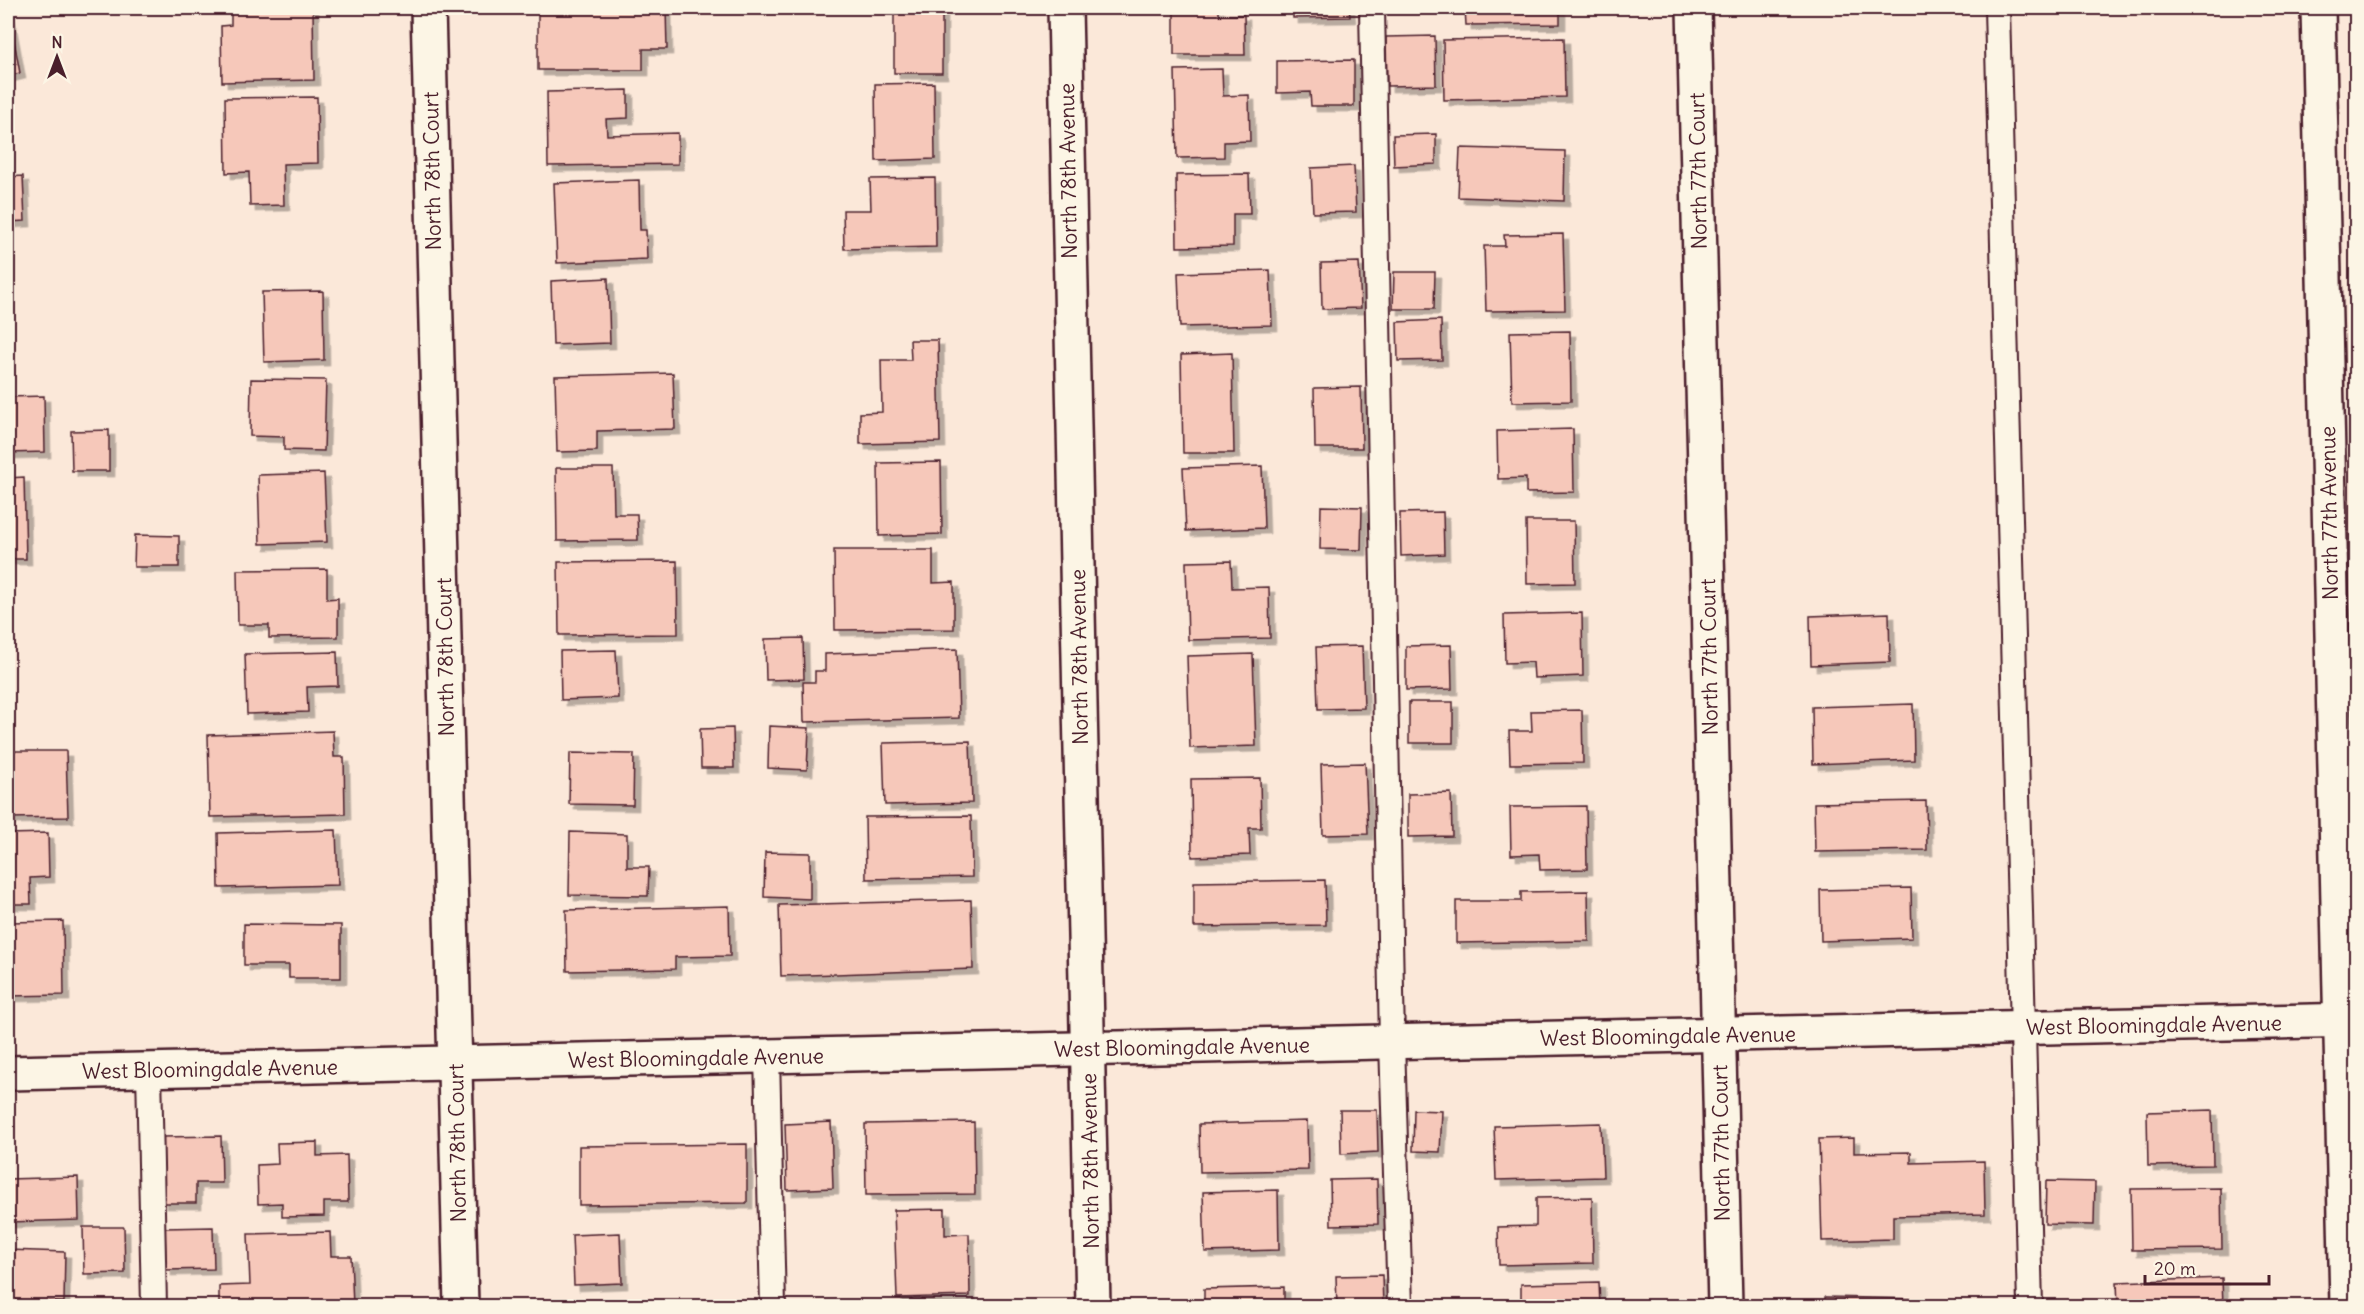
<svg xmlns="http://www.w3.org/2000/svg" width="2364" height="1314" font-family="Delius,sans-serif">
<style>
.building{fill:#f6c8ba;stroke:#4a1f2b;stroke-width:1.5;filter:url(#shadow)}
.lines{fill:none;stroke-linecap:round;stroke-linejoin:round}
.service-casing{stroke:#4a1f2b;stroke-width:28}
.minor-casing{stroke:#4a1f2b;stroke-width:38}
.service{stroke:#fcf5e5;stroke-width:24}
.minor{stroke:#fcf5e5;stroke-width:33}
.labels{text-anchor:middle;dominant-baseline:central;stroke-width:4.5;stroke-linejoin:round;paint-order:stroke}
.street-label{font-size:21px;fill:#4a1f2b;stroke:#fcf5e5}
</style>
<defs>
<filter id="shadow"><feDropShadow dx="5.5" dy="5.5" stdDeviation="0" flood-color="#0004"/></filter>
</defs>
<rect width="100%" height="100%" fill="#fbe8d9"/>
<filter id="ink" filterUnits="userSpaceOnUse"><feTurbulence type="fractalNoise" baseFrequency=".0167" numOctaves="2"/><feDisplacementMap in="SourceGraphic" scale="12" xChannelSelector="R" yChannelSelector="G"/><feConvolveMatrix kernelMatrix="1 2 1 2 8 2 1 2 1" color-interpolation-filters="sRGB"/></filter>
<g filter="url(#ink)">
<g class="building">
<path d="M8 8 20 73 8 76Z"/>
<path d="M231 8H313L314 80 222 82 221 26 231 25Z"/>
<path d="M570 8H666L667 49H643V70H538V13H570Z"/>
<rect x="894" y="8" width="48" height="65"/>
<path d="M1174 8H1219V15H1244L1245 55H1174Z"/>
<path d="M1293 8H1349L1350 17 1293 18Z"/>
<path d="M1465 8H1560V24L1466 25Z"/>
<path d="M1435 36 1436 85 1387 86 1386 37Z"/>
<path d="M1564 38 1565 97 1444 100 1443 40Z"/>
<path d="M1354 60V106H1311L1310 92 1277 93V61Z"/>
<path d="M1222 69 1223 96 1249 95 1250 141 1224 142V157L1177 158 1175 70Z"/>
<path d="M934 83 935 159 876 161 875 84Z"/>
<path d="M628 90V118L606 119 607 135 678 133V164L548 166 547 92Z"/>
<path d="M317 97 318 163 283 164 284 205 250 206 249 172 226 173 225 98Z"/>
<path d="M1436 134V164L1394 166 1393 135Z"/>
<path d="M1460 148 1565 151 1564 201 1458 197Z"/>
<path d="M1354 166 1356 212 1313 213 1311 168Z"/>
<path d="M1249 174 1250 214H1233V246L1177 247 1176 175Z"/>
<path d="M23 176 25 221 8 222V177Z"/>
<path d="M935 178 936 247 844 249 843 210H871L870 179Z"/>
<path d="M639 180 640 230H646L647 259 557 263 554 183Z"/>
<path d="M1563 234 1565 310 1486 311 1484 246H1505L1504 235Z"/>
<path d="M1359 262 1361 308 1322 309 1321 263Z"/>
<path d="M1270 270 1272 325 1180 327 1178 273Z"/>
<path d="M1394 272H1435L1434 309H1393Z"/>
<path d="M608 278 610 343 553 345 551 281Z"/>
<path d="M323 291 324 360 264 362 262 292Z"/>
<path d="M1441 320 1442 360 1398 361 1397 322Z"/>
<path d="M1570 331 1571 401 1512 402 1510 332Z"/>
<path d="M910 340H938L940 442 860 444V413L882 412 881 360H911Z"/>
<path d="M1232 353 1234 453H1183L1181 355Z"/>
<path d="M673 373 675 429 597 431V451L557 452 555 376Z"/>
<path d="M251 379 326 380 324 451 284 450V437L250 436Z"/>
<path d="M1361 387 1362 448H1315L1314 388Z"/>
<path d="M44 396 45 452 8 453V397Z"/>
<path d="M1573 429 1574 492 1526 493V478L1498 479 1497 431Z"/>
<path d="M109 430V471H72L71 431Z"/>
<path d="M941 462 942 534 879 536 878 463Z"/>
<path d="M1262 466 1264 528 1186 531 1183 468Z"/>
<path d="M556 468H613L614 514H637L638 540 557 541Z"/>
<path d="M324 473 327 542 260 544 258 475Z"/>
<path d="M24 477 26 559H8V478Z"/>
<path d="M1321 506 1362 507 1361 550 1320 549Z"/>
<path d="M1443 512 1444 554 1401 556 1400 513Z"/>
<path d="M1526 521H1574L1575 583 1527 584Z"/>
<path d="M135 535 179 536V567H134Z"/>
<path d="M834 550H933V583L954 582V629L835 630Z"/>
<path d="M677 561 678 634 559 635 558 562Z"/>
<path d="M1231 561 1232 588 1269 587 1270 638 1188 640 1186 562Z"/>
<path d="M327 569V599L338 598V637L269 638V625H238L237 570Z"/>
<path d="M1582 613 1583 676 1534 678 1533 662 1505 663 1504 615Z"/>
<path d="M1889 613 1890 662 1811 665 1810 616Z"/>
<path d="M803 638 804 679 766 680 765 639Z"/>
<path d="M1451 645 1452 689 1406 690V646Z"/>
<path d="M1362 646 1364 708 1318 709 1316 647Z"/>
<path d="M957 649 959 718 804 722 803 682H815V671H825V654Z"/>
<path d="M616 650 618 698 561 700 560 651Z"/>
<path d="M337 652 338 686 307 687 308 712 247 714 245 654Z"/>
<path d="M1253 654 1256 746 1190 748 1187 656Z"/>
<rect x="1409" y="702" width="44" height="41"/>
<path d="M1913 704 1914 760 1813 764 1812 707Z"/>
<path d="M1582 710 1583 763 1510 764 1509 731H1532L1531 711Z"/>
<path d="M769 726 809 728 807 770 768 768Z"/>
<path d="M733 728 734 768H701L700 729Z"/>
<path d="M333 731 334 757H344L345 814 210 817 208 735Z"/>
<path d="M970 741 972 803 885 805 883 743Z"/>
<path d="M8 751H66L68 817 8 818Z"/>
<path d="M570 753 634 754 633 805 569 804Z"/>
<path d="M1365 763 1368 834 1323 835 1321 764Z"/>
<path d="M1260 778 1261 828H1249L1250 855 1192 857 1191 779Z"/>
<path d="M1451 793 1452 836 1408 837V794Z"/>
<path d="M1926 801 1927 850 1815 852 1814 803Z"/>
<path d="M1586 806 1587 869 1540 870 1539 854 1511 855 1510 807Z"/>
<path d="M971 816 972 877 866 879 865 817Z"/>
<path d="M336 830 338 885 219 888 218 833Z"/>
<path d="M570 832 627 834V867H649L648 896 569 895Z"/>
<path d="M48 833 49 877 30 878 31 904H8V834Z"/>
<path d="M765 852 810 853V899L764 897Z"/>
<path d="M1325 880 1326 925 1194 927V882Z"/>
<path d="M1911 888 1912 938 1821 941 1820 890Z"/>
<path d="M1588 891 1589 941 1456 943V901H1521V892Z"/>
<path d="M971 900 973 969 781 976 779 905Z"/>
<path d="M729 906 730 956 675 957V969L567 971 566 910Z"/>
<path d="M63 921 64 995 8 996V922Z"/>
<path d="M244 924 341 925V978H289V965H244Z"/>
<path d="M1340 1110H1377L1378 1152 1341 1154Z"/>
<path d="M1414 1110 1442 1111 1440 1152 1413 1151Z"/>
<path d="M2212 1110 2213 1165 2148 1166 2147 1112Z"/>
<path d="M1307 1121 1308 1170 1200 1172 1199 1124Z"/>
<path d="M831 1122 833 1188 787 1190 785 1124Z"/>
<path d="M974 1122 975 1194 866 1195 865 1124Z"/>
<path d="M1601 1123 1603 1177 1496 1180 1494 1126Z"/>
<path d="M221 1136 222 1183H196V1203H162L161 1137Z"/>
<path d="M1854 1138V1153L1911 1152V1163L1984 1161 1985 1214 1893 1216V1239L1822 1241 1819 1139Z"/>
<path d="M317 1142V1156L347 1155 348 1202H324V1216L282 1217V1203L258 1204 257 1165 278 1164 277 1143Z"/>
<path d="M747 1144V1203L579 1205V1146Z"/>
<path d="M78 1177 79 1220 8 1222V1179Z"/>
<path d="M1377 1179 1378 1224 1331 1225 1330 1180Z"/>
<path d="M2046 1181 2095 1182 2094 1225 2045 1224Z"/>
<path d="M2221 1188 2222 1249 2132 1250 2131 1189Z"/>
<path d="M1278 1190 1279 1250 1205 1252 1203 1192Z"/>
<path d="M1592 1197 1593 1263 1499 1265 1498 1227 1536 1226V1198Z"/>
<path d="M945 1209V1235L969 1234 970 1296 897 1298 894 1210Z"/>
<path d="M83 1227H124L125 1273 84 1274Z"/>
<path d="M213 1227 214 1269 166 1270 165 1228Z"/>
<path d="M330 1232 331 1256H351L353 1306H219V1286L250 1285 248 1234Z"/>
<path d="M620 1233 622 1283 574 1285 572 1235Z"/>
<path d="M8 1250 65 1252 64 1302 8 1300Z"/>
<path d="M1382 1275 1383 1306H1337L1336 1276Z"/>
<path d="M2222 1278 2223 1306H2118L2117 1282Z"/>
<path d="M1599 1282 1600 1306H1521V1284Z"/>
<path d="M1284 1287V1306H1204V1289Z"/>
<path d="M1825 1297 1918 1299 1917 1306H1825Z"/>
</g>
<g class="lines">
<g class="service-casing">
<g id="service">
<path d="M1372 8 1392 1042 1400 1306"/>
<path d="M1997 8 2030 1306"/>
<path d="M767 1056 773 1306"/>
<path d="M149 1070 154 1306"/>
</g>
</g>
<g class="minor-casing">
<g id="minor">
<path d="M428 8 461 1306"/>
<path d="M1065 8 1093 1306"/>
<path d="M1694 8 1725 1306"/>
<path d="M2318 8 2347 1306"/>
<path d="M8 1073 2356 1020"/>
</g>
</g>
<use href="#service" class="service"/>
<use href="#minor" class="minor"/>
</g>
</g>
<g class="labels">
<g class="street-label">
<text transform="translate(432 171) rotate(-91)">North 78th Court</text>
<text transform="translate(1068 171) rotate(-91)">North 78th Avenue</text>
<text transform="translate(1698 171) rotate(-91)">North 77th Court</text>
<text transform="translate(2329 513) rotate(-91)">North 77th Avenue</text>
<text transform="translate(445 657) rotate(-91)">North 78th Court</text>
<text transform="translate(1079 657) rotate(-91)">North 78th Avenue</text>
<text transform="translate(1709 657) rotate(-91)">North 77th Court</text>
<text transform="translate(2154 1025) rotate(-1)">West Bloomingdale Avenue</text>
<text transform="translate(1668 1036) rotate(-1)">West Bloomingdale Avenue</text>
<text transform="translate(1182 1047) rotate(-1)">West Bloomingdale Avenue</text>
<text transform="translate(696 1058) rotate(-1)">West Bloomingdale Avenue</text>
<text transform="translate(210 1069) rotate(-1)">West Bloomingdale Avenue</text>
<text transform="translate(457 1143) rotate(-91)">North 78th Court</text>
<text transform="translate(1721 1143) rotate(-91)">North 77th Court</text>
<text transform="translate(1090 1161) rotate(-91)">North 78th Avenue</text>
</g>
</g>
<rect width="2364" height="1314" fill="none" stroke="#fcf5e5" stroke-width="30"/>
<rect x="15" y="15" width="2334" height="1284" fill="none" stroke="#4a1f2b" stroke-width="2" filter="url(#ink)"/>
<g transform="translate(57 57)" stroke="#fcf5e5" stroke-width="4.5" paint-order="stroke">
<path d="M0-4.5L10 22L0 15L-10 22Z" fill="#4a1f2b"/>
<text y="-9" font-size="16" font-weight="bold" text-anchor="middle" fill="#4a1f2b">N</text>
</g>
<path d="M2145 1275v9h124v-9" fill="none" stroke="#4a1f2b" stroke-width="3"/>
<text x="2154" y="1275" font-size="18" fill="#4a1f2b" stroke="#fcf5e5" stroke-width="4.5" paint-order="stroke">20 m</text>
</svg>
